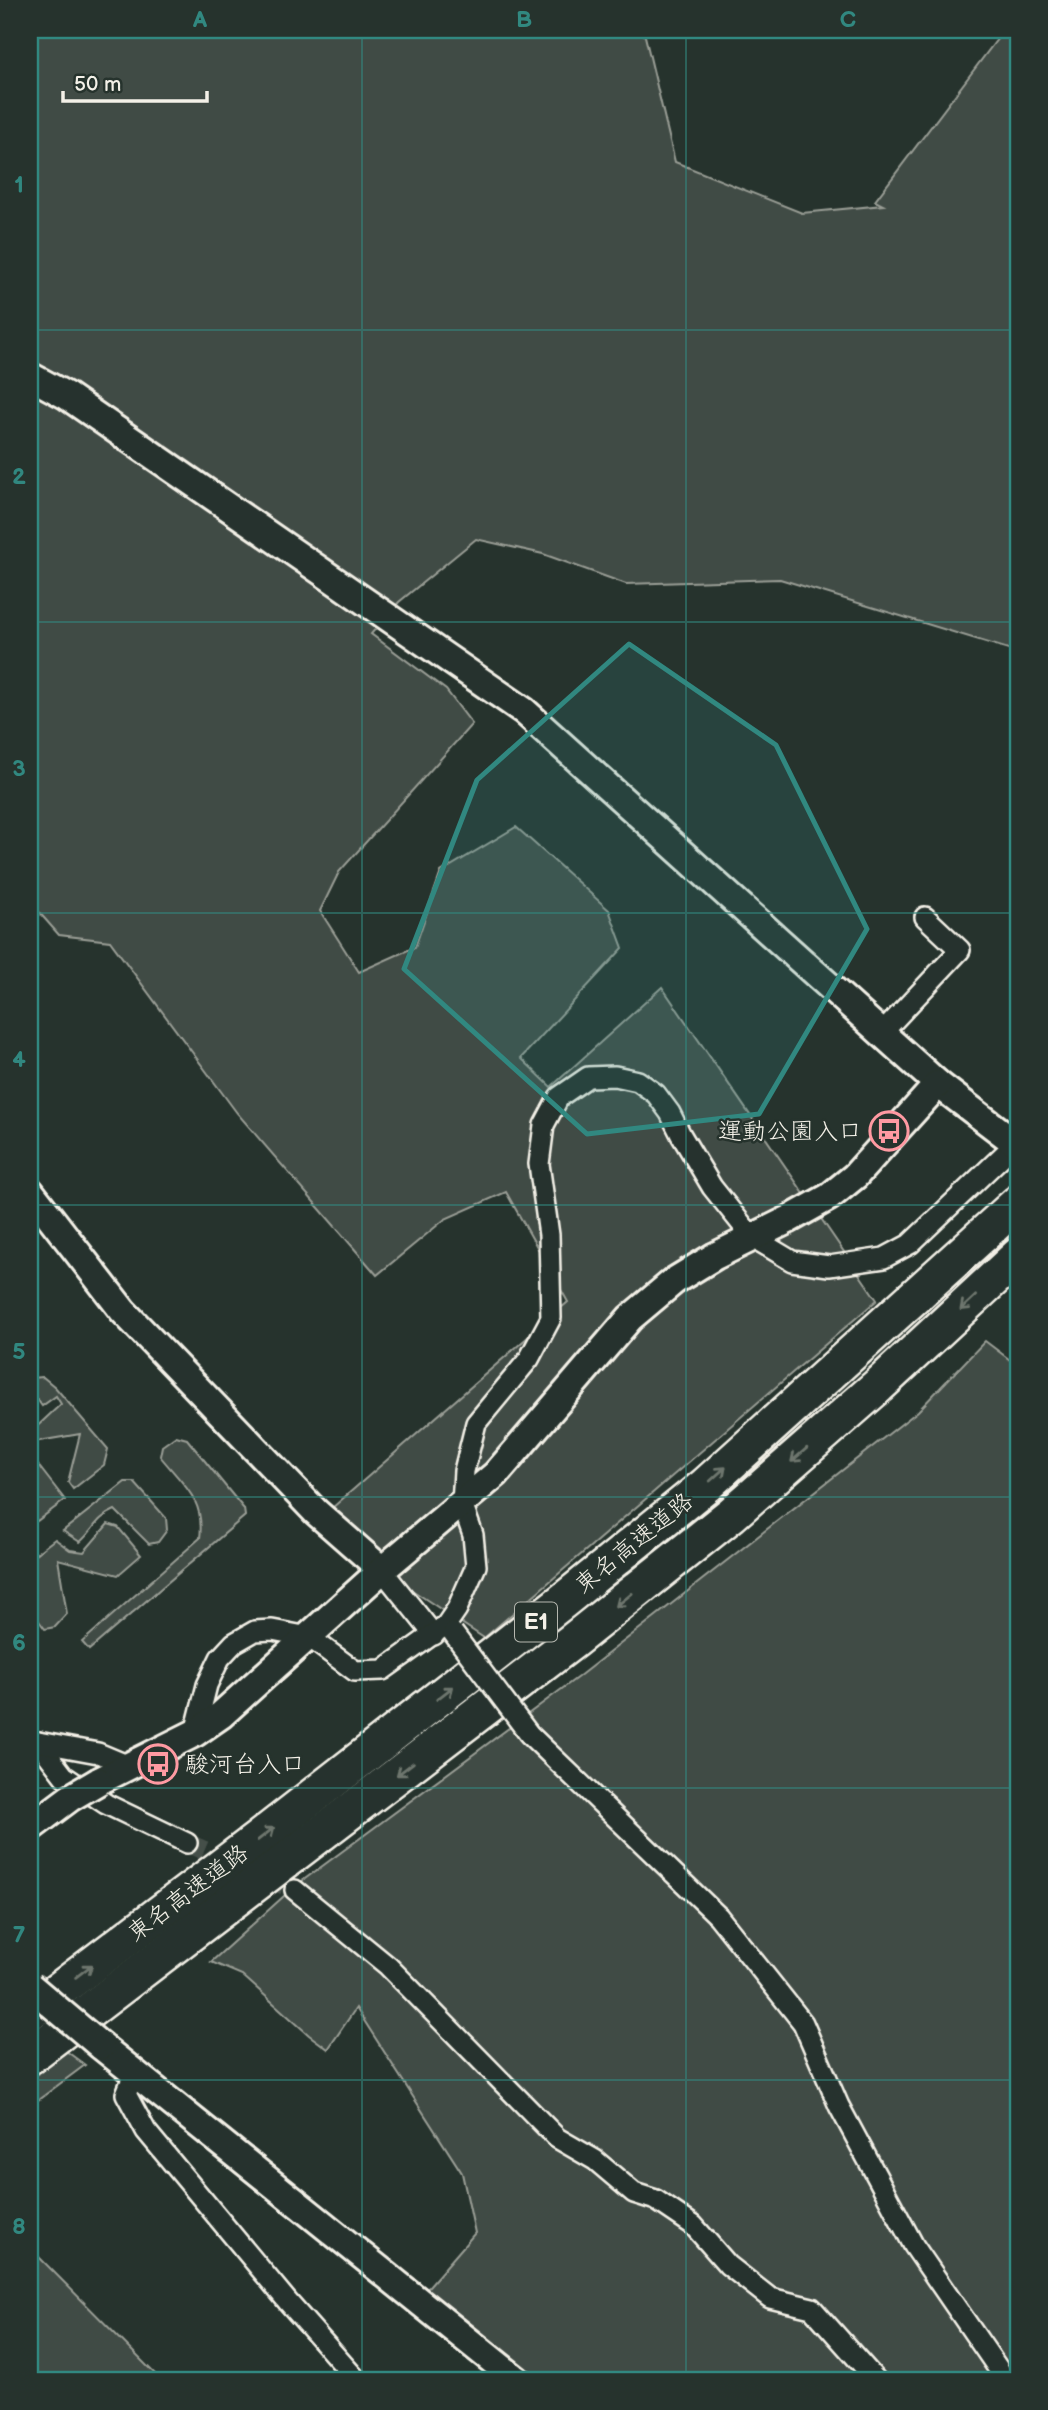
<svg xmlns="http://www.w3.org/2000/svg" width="1048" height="2410" font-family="'Balsamiq Sans','Klee One',sans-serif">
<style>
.green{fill:#414b45;stroke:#9a9e96;stroke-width:2}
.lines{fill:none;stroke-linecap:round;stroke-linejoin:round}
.street-tunnel{stroke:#455049;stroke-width:19;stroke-dasharray:19 10;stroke-linecap:butt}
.street-casing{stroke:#f4f1e8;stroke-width:24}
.secondary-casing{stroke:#f4f1e8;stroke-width:32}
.highway-casing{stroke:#f4f1e8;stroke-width:40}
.street{stroke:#26332d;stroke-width:19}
.secondary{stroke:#26332d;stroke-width:26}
.highway{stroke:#26332d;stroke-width:35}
.street-bridge-casing{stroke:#f4f1e8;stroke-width:24;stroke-linecap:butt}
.secondary-bridge-casing{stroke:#f4f1e8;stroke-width:32;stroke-linecap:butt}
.street-bridge{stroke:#26332d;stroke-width:19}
.secondary-bridge{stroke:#26332d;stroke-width:26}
.oneway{stroke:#6e766e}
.marked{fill:#318880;fill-opacity:0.2;stroke:#318880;stroke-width:5;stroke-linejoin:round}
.grid{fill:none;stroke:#318880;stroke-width:2;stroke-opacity:0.55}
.labels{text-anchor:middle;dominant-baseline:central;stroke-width:5;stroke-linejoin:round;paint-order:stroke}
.shield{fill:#26332d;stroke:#b6b8b0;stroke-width:2}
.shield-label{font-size:23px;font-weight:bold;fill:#f4f1e8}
.poi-label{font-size:24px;fill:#f4f1e8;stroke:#26332d;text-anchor:end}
.street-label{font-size:24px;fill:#f4f1e8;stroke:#26332d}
.neatline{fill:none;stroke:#318880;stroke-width:2.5}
.grid-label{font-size:23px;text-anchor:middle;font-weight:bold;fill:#318880}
</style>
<rect width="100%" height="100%" fill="#26332d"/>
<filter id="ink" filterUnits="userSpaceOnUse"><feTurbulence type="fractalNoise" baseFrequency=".0143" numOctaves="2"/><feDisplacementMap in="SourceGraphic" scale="14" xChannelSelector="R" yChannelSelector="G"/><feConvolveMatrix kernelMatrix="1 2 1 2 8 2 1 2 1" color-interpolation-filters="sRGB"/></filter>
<g filter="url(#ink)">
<g class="green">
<path d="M30 30H640L645 36 675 162 802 213 883 205 875 201 1004 30H1018V652L780 579 626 584 543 554 476 539 399 602 371 634 446 690 472 724 339 872 320 911 359 972 415 947 441 872 516 827 609 910 623 948 521 1058 551 1087 662 987 877 1300 484 1638 382 1570 324 1515 568 1302 506 1192 445 1219 377 1275 237 1113 110 941 59 935 30 902Z"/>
<path d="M985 1341 1018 1366V2380H518L423 2293 475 2233 462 2173 356 2008 328 2049 309 2035 242 1975 211 1962 294 1887 578 1677 918 1411Z"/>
<path d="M43 1377 55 1387 108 1449 104 1465 73 1489 68 1482 80 1434 33 1442 30 1433 61 1404 56 1396 42 1406 34 1395 30 1398V1378Z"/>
<path d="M176 1436 187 1439 244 1509 245 1516 89 1650 82 1642 200 1538C205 1499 183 1485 160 1456L162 1446Z"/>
<path d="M34 1460 65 1500 37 1521 30 1512V1489L35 1484 30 1476V1462Z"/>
<path d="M125 1482H134L166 1518 167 1530 158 1542 149 1544 115 1510C96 1518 94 1530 80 1542L63 1531Z"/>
<path d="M108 1524 118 1527 141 1555 118 1575 58 1559 67 1614 55 1627 45 1629 30 1609V1558L55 1539 70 1550 84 1552Z"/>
<path d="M66 2051 85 2065 30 2106V2078Z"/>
<path d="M30 2248 161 2380H30Z"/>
</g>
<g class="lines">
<path class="street-tunnel" d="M187 1843 295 1890"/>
<g class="street-casing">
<g id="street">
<path d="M882 1033 960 950 925 917"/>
<path d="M382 1570 434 1635"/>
<path d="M195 1733 207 1685 220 1658 234 1643 255 1631 272 1630 309 1637 355 1671 383 1670 446 1625 457 1609 476 1566 473 1535 462 1504 464 1471 476 1423 529 1359 551 1318 549 1235 539 1164 544 1125 559 1097 588 1077 615 1076 638 1081 656 1094 670 1113 681 1135 712 1187 752 1237 792 1261 829 1266 884 1258 910 1244 1016 1143"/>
<path d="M529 1734 718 1916 803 2023 839 2106 914 2246 1006 2380"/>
<path d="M38 1742 64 1776 106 1804 187 1843"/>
<path d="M33 1745 38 1742 98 1753 129 1766"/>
<path d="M295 1890 388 1966 557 2138 595 2160 634 2193 656 2200 693 2225 728 2265 770 2298 812 2308 876 2380"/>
<path d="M134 2074 126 2094 146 2131 288 2302 357 2380"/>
</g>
</g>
<g class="secondary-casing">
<g id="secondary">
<path d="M30 376 67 396 524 711 938 1084 1018 1145"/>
<path d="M30 1191 123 1311 316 1512 382 1570"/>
<path d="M99 1781 195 1733 221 1715 382 1570 496 1474 630 1318 674 1281 715 1256 788 1220 829 1197 855 1176 938 1084"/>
<path d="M101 2046 517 2380"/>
</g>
</g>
<g class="highway-casing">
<g id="highway">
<path d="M30 2012 258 1839 563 1601 706 1485 1018 1203"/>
<path d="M30 2056 574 1640 732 1514 878 1386 1018 1256"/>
</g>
</g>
<use href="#street" class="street"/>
<use href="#secondary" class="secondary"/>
<use href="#highway" class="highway"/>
<g class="street-bridge-casing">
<path id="street-bridge" d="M453 1633 529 1734"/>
</g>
<g class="secondary-bridge-casing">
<g id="secondary-bridge">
<path d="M30 1828 70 1798 99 1781"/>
<path d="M30 1986 101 2046"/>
</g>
</g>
<use href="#street-bridge" class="street-bridge"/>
<use href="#secondary-bridge" class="secondary-bridge"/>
</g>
<defs><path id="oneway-shaft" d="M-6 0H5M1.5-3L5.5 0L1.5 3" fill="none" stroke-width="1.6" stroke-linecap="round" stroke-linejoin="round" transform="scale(1.75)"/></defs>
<g class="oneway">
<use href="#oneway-shaft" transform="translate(968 1303) rotate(137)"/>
<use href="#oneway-shaft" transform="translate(799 1455) rotate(139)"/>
<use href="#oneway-shaft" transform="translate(718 1474) rotate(-42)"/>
<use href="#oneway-shaft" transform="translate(624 1600) rotate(141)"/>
<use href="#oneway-shaft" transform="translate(445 1693) rotate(-38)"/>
<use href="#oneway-shaft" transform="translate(405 1769) rotate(143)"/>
<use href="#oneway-shaft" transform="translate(266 1834) rotate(-38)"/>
<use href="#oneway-shaft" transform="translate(84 1971) rotate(-37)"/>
</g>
</g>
<path class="marked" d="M629 644 776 745 867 929 759 1114 587 1134 404 969 477 780Z"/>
<path class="grid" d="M362 30V2380M686 30V2380M30 330H1018M30 622H1018M30 913H1018M30 1205H1018M30 1497H1018M30 1788H1018M30 2080H1018"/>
<defs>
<g id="bus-ring" transform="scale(2.0125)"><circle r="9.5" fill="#26332d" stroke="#ff9aa2" stroke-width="1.5"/><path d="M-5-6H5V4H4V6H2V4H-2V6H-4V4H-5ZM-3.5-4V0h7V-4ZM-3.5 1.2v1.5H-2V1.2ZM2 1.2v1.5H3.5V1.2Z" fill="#ff9aa2"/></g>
</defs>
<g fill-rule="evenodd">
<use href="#bus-ring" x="889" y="1131"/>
<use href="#bus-ring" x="158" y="1764"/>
</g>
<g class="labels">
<rect class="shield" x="515" y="1602.5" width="42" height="39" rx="5"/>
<g class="shield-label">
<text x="536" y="1622">E1</text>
</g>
<g class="poi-label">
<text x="862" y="1131">運動公園入口</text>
<text x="185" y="1764" text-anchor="start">駿河台入口</text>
</g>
<g class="street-label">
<text transform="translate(634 1543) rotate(-39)">東名高速道路</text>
<text transform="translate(188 1893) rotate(-37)">東名高速道路</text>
</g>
</g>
<rect width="1048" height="2410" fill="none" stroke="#26332d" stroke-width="77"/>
<path d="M63 91v10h144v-10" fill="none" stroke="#f4f1e8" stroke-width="3.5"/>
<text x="74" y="91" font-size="21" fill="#f4f1e8" stroke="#26332d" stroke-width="5" paint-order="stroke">50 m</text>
<rect x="38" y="38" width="972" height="2334" class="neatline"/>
<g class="grid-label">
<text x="200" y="27">A</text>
<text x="524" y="27">B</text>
<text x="848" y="27">C</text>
<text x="19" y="192">1</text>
<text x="19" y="484">2</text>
<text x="19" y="776">3</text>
<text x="19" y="1067">4</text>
<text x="19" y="1359">5</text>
<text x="19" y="1650">6</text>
<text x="19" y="1942">7</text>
<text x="19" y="2234">8</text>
</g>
</svg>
